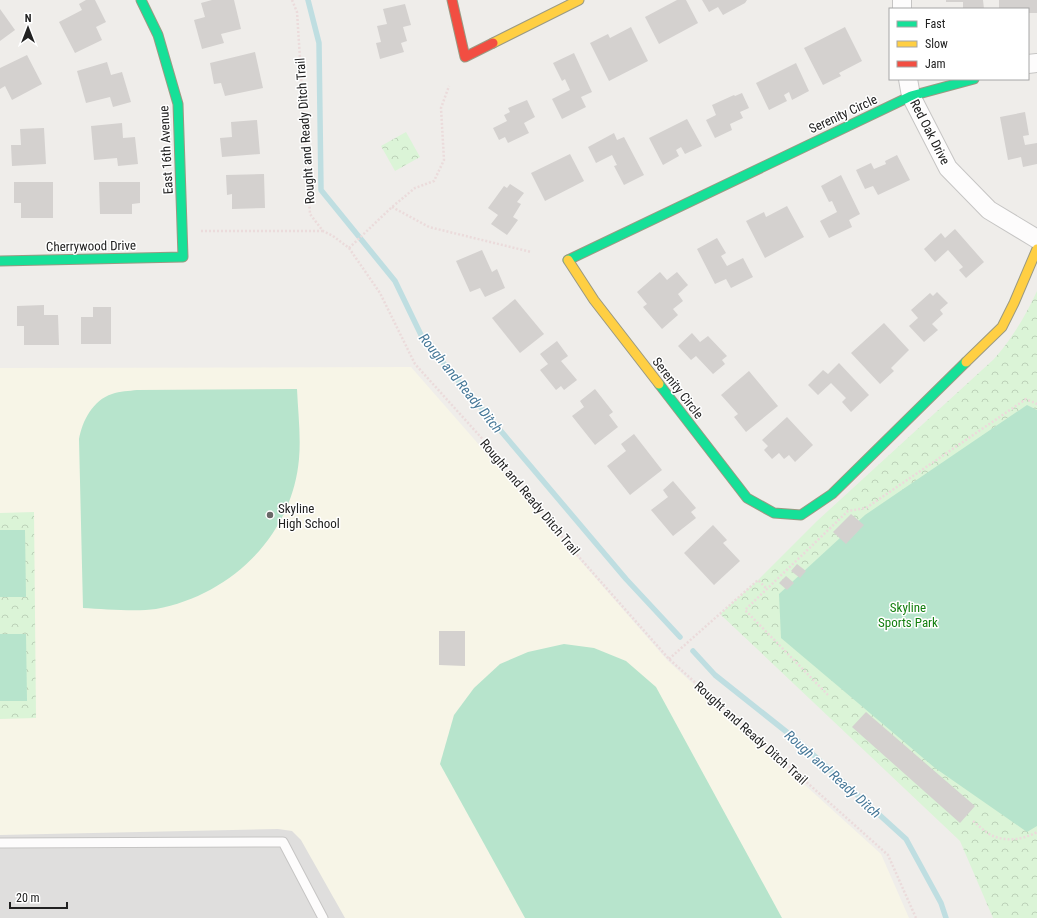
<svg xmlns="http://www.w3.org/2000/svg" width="1037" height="918" font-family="'Roboto Condensed',sans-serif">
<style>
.education{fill:#f7f5e7}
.park{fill:url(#park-crowns)}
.pitch{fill:#b7e4cc}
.parking{fill:#dfdedd}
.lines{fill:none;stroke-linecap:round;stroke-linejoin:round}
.stream{stroke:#bfdee1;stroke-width:5.5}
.building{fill:#d4d1cf}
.lane-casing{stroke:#c6c5c4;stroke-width:11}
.street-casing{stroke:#c6c5c4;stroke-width:20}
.fast-casing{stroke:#9a9982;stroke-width:11}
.slow-casing{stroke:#9a9982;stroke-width:11}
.jam-casing{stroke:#9a9982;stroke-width:11}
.path{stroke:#ebdbdb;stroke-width:2.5;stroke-dasharray:2 2;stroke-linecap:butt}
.lane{stroke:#fdfcfc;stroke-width:9}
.street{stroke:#fdfcfc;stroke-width:18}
.fast{stroke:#16e098;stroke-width:9}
.slow{stroke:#ffcf43;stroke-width:9}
.jam{stroke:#f24e42;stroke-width:9}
.poi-dot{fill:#696867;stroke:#fff;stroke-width:1.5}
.labels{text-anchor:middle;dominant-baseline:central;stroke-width:3;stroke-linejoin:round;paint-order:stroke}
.street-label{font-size:13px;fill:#212121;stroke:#fff}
.poi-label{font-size:13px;fill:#212121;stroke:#fff;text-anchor:start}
.park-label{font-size:13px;fill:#137f0f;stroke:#fff}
.water-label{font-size:14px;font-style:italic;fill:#467898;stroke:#fff}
</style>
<defs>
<pattern id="park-crowns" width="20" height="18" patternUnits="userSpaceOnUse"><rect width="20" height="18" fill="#dbf4d7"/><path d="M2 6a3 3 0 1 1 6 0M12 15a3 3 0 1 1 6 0" fill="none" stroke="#bcd1b8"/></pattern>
</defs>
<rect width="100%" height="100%" fill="#efedea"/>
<path class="education" d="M411 367 668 661 881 854 909 918H0V368Z"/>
<g class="park">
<path d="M406 132 420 157 395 171 381 146Z"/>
<path d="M1037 291V918H993L960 841 720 614 758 580 817 521 994 359C1013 337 1025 317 1037 291Z"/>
<path d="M34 512 36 718 0 719V513Z"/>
</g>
<g class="pitch">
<path d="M297 389C298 412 301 436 299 459 292 536 231 595 156 609 136 612 104 609 83 608L79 439C82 421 93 400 112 394 120 391 129 391 137 390Z"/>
<path d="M1027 405 1037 410V826L1027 832 935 768 781 638 779 594 865 515Z"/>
<path d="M0 530H25L26 597H0Z"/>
<path d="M0 634H26L27 701H0Z"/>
<path d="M564 644 594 648 626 661 656 687 782 918H525L440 764 454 715 474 688 500 664 528 652Z"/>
</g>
<path class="parking" d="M278 829 292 831 301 840 345 918H0V835Z"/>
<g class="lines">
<g class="stream">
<path d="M308 0 319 43 321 190 395 281 423 339 626 579 680 637"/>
<path d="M693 651 715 675 798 741 906 839 941 903 946 918"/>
</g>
</g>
<g class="building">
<path d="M86 0H95L106 22 96 27 102 40 75 53 59 22 82 10 79 4Z"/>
<path d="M212 0H234L241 29 221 34 224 43 202 49 194 20 205 17 201 3Z"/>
<path d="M677 0H686L698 23 659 44 645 17Z"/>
<path d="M702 0H747L745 3 723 15 718 7 709 12Z"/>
<path d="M946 0H983L984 9H963V2H946Z"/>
<path d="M999 0H1037V13H1028V9H999Z"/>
<path d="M405 4 411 25 403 27 407 41 401 43 404 52 380 59 376 43 381 42 377 26 387 24 383 9Z"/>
<path d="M0 9 15 30 0 41Z"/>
<path d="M631 27 648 61 609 81 590 43 608 34 610 38Z"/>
<path d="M845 27 862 61 839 73 841 76 823 85 804 48Z"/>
<path d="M255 52 263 88 225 96 221 83 214 84 210 63Z"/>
<path d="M574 53 592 92 581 97 586 107 562 119 552 99 570 90 565 79 562 81 553 63Z"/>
<path d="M27 55 42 84 12 100 5 86 0 89V68Z"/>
<path d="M107 62 111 75 122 72 131 102 113 107 110 97 86 103 77 71Z"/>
<path d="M796 63 809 91 792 100 789 92 784 95 787 101 769 110 756 83Z"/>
<path d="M742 93 749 108 740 112 743 118 730 124 732 130 715 138 706 120 716 115 712 105 734 95 735 96Z"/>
<path d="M527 100 535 117 524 123 529 133 508 143 505 137 499 140 493 128 507 121 504 115 510 112 508 108Z"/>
<path d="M1025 112 1029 135 1023 136 1025 145 1037 143V164L1023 167 1021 157 1008 160 1000 117Z"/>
<path d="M687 119 702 146 685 154 681 147 676 150 679 156 663 165 649 138Z"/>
<path d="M257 120 260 154 222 157 220 138 232 137 231 122Z"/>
<path d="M122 123 123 138 135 137 138 164 118 166 117 158 94 160 91 126Z"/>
<path d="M44 128 46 164 12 166 11 145H21L20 129Z"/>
<path d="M614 133 617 140 624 137 644 175 624 185 614 166 617 165 612 155 596 163 588 147Z"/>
<path d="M570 154 584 181 545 201 531 173Z"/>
<path d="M897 155 910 180 878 195 873 186 865 189 856 170 871 163 874 169 886 164 885 161Z"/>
<path d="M264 174 265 208 232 209V194L227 195 226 175Z"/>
<path d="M841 175 860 214 849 220 852 227 829 238 820 221 837 212 832 201 829 202 821 186Z"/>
<path d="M14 182H53V218H21V203H14Z"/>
<path d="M99 182H140V203L132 204V214H100Z"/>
<path d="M510 184 524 193 517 202 521 204 513 217 518 220 507 235 491 224 498 215 488 208 504 186 507 188Z"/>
<path d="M787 206 804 237 765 258 746 221 764 212 766 217Z"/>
<path d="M955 229 984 262 966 278 959 270 963 267 948 250 935 262 924 249 941 233 945 238Z"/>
<path d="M717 238 726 253 721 256 727 266 743 258 753 277 731 288 726 279 715 284 697 249Z"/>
<path d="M482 250 492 272 497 269 505 288 485 297 480 288 470 292 456 261Z"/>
<path d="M660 272 667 280 677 272 688 285 678 294 683 301 673 309 678 315 662 329 643 307 647 304 637 292Z"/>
<path d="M937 292 948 303 940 310 943 314 932 324 938 330 924 342 909 326 918 318 911 310 930 293 933 296Z"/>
<path d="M515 299 544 334 520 353 492 318Z"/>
<path d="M44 305V315H58L59 345H24V326H17V306Z"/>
<path d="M93 307H111V344H81V317H93Z"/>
<path d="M884 323 909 350 891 368 894 371 880 384 851 353Z"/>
<path d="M692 333 700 342 708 336 727 356 722 360 725 364 713 374 696 356 691 360 678 346Z"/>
<path d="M557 341 568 356 561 361 577 380 564 390 561 386 556 390 540 370 548 364 540 354Z"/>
<path d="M839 363 869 395 851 412 842 402 846 398 831 383 818 395 808 385 823 370 828 374Z"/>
<path d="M749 371 778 406 746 432 734 417 738 414 721 395Z"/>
<path d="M595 389 613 412 609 415 618 427 595 445 572 416 584 407 580 401Z"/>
<path d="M787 417 813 445 795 462 789 455 784 459 779 453 772 459 764 450 768 446 762 440Z"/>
<path d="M634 434 662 470 630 495 607 466 626 451 621 444Z"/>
<path d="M673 481 696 508 691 512 696 518 673 536 651 510 668 497 663 490Z"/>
<path d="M851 514 864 525 846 544 833 532Z"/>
<path d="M713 525 727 540 723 543 740 561 714 585 684 553Z"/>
<path d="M797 564 806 571 800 578 791 571Z"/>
<path d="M786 576 794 583 787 590 779 583Z"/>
<path d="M439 631H465V666L439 665Z"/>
<path d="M866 712 975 806 960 823 852 727Z"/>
</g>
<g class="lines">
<g class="lane-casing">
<path id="lane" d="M0 843 283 842 323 918"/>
</g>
<g class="street-casing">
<g id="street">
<path d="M902 0V9"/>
<path d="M1028 64 1037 63"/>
<path d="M908 79 911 96 948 168 989 210 1037 239"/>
</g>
</g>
<g class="fast-casing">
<g id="fast">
<path d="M568 260 911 96 974 79"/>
<path d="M0 261 183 257 178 104 158 35 141 0"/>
<path d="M659 384 747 498 774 513 801 515 832 494 966 362"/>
</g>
</g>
<g class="slow-casing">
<g id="slow">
<path d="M493 43 579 0"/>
<path d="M568 260 594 300 659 384"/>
<path d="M966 362 1002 327 1014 303 1037 249"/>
</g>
</g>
<g class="jam-casing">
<path id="jam" d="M452 0 465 57 493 43"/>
</g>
<g class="path">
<path d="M292 0 297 12 310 214 323 231 333 236 349 248 380 293 415 364 487 444 572 549 669 659 888 855 916 918"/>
<path d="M392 207 429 227 531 252"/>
<path d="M201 231H323"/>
<path d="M349 248 392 207 415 188 434 181 444 160 441 108 449 86"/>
<path d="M669 659 758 580 767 589"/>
<path d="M828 695 745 610 848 511 866 508 1026 399 1037 404"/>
<path d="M973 821C979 826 985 832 991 835 1005 842 1023 840 1037 832"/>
</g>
<use href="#lane" class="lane"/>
<use href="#street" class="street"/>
<use href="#fast" class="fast"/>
<use href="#slow" class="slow"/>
<use href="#jam" class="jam"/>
</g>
<circle class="poi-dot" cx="270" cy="515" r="4"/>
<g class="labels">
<g class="street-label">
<text transform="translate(843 114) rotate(-25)">Serenity Circle</text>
<text transform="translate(305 131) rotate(-94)">Rought and Ready Ditch Trail</text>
<text transform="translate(930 132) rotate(63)">Red Oak Drive</text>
<text transform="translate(166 150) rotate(-93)">East 16th Avenue</text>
<text transform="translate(91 246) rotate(-1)">Cherrywood Drive</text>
<text transform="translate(678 388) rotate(52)">Serenity Circle</text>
<text transform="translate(530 497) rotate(50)">Rought and Ready Ditch Trail</text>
<text transform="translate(751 733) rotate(42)">Rought and Ready Ditch Trail</text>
</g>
<g class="poi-label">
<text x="278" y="508">Skyline<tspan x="278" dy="15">High School</tspan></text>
</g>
<g class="park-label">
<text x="908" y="607">Skyline<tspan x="908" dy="15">Sports Park</tspan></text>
</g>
<g class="water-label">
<text transform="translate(461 383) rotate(51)">Rough and Ready Ditch</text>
<text transform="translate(833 774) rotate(42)">Rough and Ready Ditch</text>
</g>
</g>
<rect x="889" y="8" width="140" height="72" fill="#ffffff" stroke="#a6a6a6"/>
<rect x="897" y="21" width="20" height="6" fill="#16e098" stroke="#a6a6a6"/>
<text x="925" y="28" font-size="12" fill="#212121">Fast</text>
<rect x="897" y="41" width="20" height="6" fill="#ffcf43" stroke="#a6a6a6"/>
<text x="925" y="48" font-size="12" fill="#212121">Slow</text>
<rect x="897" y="61" width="20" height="6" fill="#f24e42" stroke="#a6a6a6"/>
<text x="925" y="68" font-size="12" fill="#212121">Jam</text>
<g transform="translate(28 28)" stroke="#ffffff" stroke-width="3" paint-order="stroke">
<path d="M0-3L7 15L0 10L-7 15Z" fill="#212121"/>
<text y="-6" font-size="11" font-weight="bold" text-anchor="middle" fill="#212121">N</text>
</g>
<path d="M10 902v6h57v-6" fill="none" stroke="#212121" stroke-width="2"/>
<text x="16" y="902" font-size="12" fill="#212121" stroke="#ffffff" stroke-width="3" paint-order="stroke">20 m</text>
</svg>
